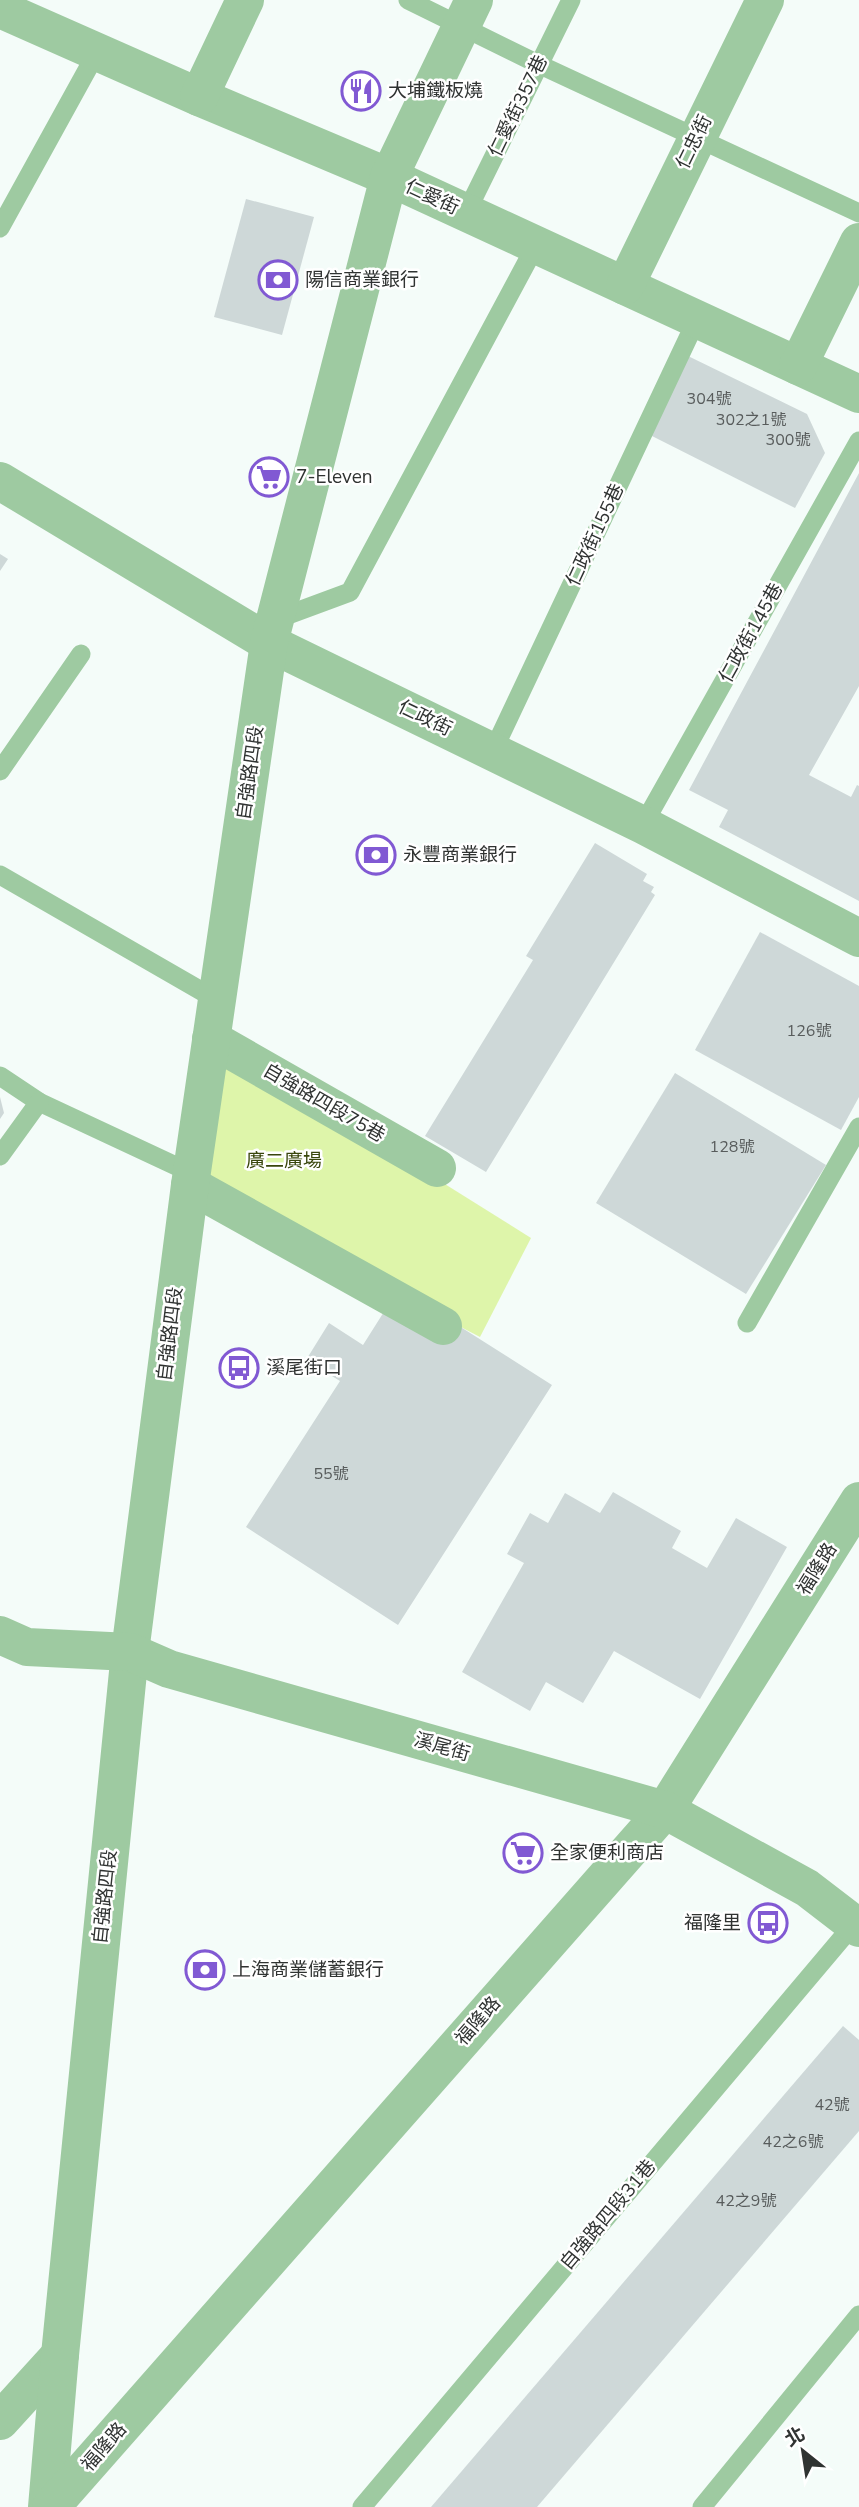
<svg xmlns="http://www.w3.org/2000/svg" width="859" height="2507" font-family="'Nunito Sans','Noto Sans TC',sans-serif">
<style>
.green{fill:#def5aa}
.building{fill:#ced8d8}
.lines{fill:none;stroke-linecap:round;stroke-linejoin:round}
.service{stroke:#9ecaa1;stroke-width:19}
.minor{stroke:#9ecaa1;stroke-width:38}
.tertiary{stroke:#9ecaa1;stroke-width:38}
.labels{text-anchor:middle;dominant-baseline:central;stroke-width:5;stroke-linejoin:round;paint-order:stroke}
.number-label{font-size:16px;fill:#585c5c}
.poi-label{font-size:19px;fill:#303332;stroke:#fff;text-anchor:start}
.street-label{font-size:19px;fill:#303332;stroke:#fff}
.park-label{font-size:19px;fill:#39460c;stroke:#fff}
</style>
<rect width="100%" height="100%" fill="#f4fcf9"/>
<path class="green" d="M229 1049 531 1238 480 1337 204 1193Z"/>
<g class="building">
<path d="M246 199 314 217 282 335 214 317Z"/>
<path d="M688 356 807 414 825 453 795 508 648 434Z"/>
<path d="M859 473V686L809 775 851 797 857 785 859 786V901L719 827 728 810 689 790Z"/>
<path d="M0 554 8 559 0 571Z"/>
<path d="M595 843 647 874 643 881 654 887 651 892 655 895 486 1172 425 1136 533 960 526 956Z"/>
<path d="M760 932 859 986V1097L841 1130 695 1050Z"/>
<path d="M675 1073 826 1165 746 1294 596 1203Z"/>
<path d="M0 1097 4 1113 0 1119Z"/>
<path d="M399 1288 552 1385 398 1625 246 1527 340 1381 306 1360 329 1323 363 1345Z"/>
<path d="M613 1492 681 1531 672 1548 707 1568 736 1518 787 1547 700 1699 614 1651 583 1703 546 1682 530 1711 462 1672 524 1563 507 1554 530 1513 548 1523 565 1493 600 1513Z"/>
<path d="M843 2026 859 2040V2131L537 2507H431Z"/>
</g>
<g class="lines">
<g class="service">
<path d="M408 0 538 64 859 213"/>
<path d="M466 213 571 0"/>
<path d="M0 228 97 52"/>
<path d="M277 619 350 592 536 245"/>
<path d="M493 751 697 319"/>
<path d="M0 771 81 654"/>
<path d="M643 825 859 441"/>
<path d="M0 875 217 1000"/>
<path d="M0 1076 39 1102 191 1173"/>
<path d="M0 1156 39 1102"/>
<path d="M747 1323 859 1127"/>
<path d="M362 2507 854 1924"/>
<path d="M702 2507 859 2315"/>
</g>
<g class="minor">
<path d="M0 9 199 97 389 177 859 394"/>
<path d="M199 97 245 0"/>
<path d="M625 286 765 0"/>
<path d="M798 366 859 242"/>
<path d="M0 481 269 643 643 825 859 938"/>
<path d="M211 1039 437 1168"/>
<path d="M190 1185 443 1326"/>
<path d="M0 2421 60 2355"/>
<path d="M47 2507 60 2355 130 1652 190 1185 269 643 389 177 474 0"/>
<path d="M51 2507 665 1810 859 1501"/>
</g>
<path class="tertiary" d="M0 1635 27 1647 130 1652 169 1669 665 1810 807 1888 859 1928"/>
</g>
<defs>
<g id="restaurant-ring" transform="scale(2.0125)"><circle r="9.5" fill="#fff" stroke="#8159d3" stroke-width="1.5"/><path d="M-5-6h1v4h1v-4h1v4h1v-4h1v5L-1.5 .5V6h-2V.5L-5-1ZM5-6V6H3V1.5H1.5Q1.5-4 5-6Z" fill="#8159d3"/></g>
<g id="bank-ring" transform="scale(2.0125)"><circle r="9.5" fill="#fff" stroke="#8159d3" stroke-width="1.5"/><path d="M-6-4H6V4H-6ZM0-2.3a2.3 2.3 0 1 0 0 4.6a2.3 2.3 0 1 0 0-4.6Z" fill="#8159d3"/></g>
<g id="supermarket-ring" transform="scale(2.0125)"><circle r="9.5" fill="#fff" stroke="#8159d3" stroke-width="1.5"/><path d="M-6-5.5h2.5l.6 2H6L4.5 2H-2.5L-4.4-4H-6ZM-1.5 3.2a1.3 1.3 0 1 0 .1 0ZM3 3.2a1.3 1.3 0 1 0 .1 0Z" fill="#8159d3"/></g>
<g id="bus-ring" transform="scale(2.0125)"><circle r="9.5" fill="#fff" stroke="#8159d3" stroke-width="1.5"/><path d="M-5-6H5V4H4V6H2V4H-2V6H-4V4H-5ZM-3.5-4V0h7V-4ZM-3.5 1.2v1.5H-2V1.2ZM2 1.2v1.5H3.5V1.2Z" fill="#8159d3"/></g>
</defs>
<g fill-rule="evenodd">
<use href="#restaurant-ring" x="361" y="91"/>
<use href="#bank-ring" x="278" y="280"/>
<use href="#supermarket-ring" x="269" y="477"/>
<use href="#bank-ring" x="376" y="855"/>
<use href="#bus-ring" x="239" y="1368"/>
<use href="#supermarket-ring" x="523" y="1853"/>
<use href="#bus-ring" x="768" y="1923"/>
<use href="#bank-ring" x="205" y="1970"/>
</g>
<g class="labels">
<g class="number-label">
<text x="709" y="399">304號</text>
<text x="751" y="420">302之1號</text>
<text x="788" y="440">300號</text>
<text x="809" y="1031">126號</text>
<text x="732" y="1147">128號</text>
<text x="331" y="1474">55號</text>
<text x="832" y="2105">42號</text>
<text x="793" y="2142">42之6號</text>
<text x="746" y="2201">42之9號</text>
</g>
<g class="poi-label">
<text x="388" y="91">大埔鐵板燒</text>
<text x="305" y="280">陽信商業銀行</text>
<text x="296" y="477">7-Eleven</text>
<text x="403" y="855">永豐商業銀行</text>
<text x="266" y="1368">溪尾街口</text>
<text x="550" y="1853">全家便利商店</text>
<text x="741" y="1923" text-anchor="end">福隆里</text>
<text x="232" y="1970">上海商業儲蓄銀行</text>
</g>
<g class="street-label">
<text transform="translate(518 106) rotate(-64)">仁愛街357巷</text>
<text transform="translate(694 142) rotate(-64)">仁忠街</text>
<text transform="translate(432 197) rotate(25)">仁愛街</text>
<text transform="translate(595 535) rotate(-65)">仁政街155巷</text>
<text transform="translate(751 633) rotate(-61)">仁政街145巷</text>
<text transform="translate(425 718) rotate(26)">仁政街</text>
<text transform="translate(250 773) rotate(-82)">自強路四段</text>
<text transform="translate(324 1103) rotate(30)">自強路四段75巷</text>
<text transform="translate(170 1334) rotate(-83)">自強路四段</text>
<text transform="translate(817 1569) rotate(-58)">福隆路</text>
<text transform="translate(442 1747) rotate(16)">溪尾街</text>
<text transform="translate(105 1897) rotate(-84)">自強路四段</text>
<text transform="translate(478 2021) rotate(-49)">福隆路</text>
<text transform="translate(608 2215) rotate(-50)">自強路四段31巷</text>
<text transform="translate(104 2447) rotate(-49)">福隆路</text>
</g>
<g class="park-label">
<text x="284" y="1161">廣二廣場</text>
</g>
</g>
<g transform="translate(803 2451) rotate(330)" stroke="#ffffff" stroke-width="5" paint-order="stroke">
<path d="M0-5L12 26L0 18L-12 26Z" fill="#303332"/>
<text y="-10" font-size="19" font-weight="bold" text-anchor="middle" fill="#303332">北</text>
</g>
</svg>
